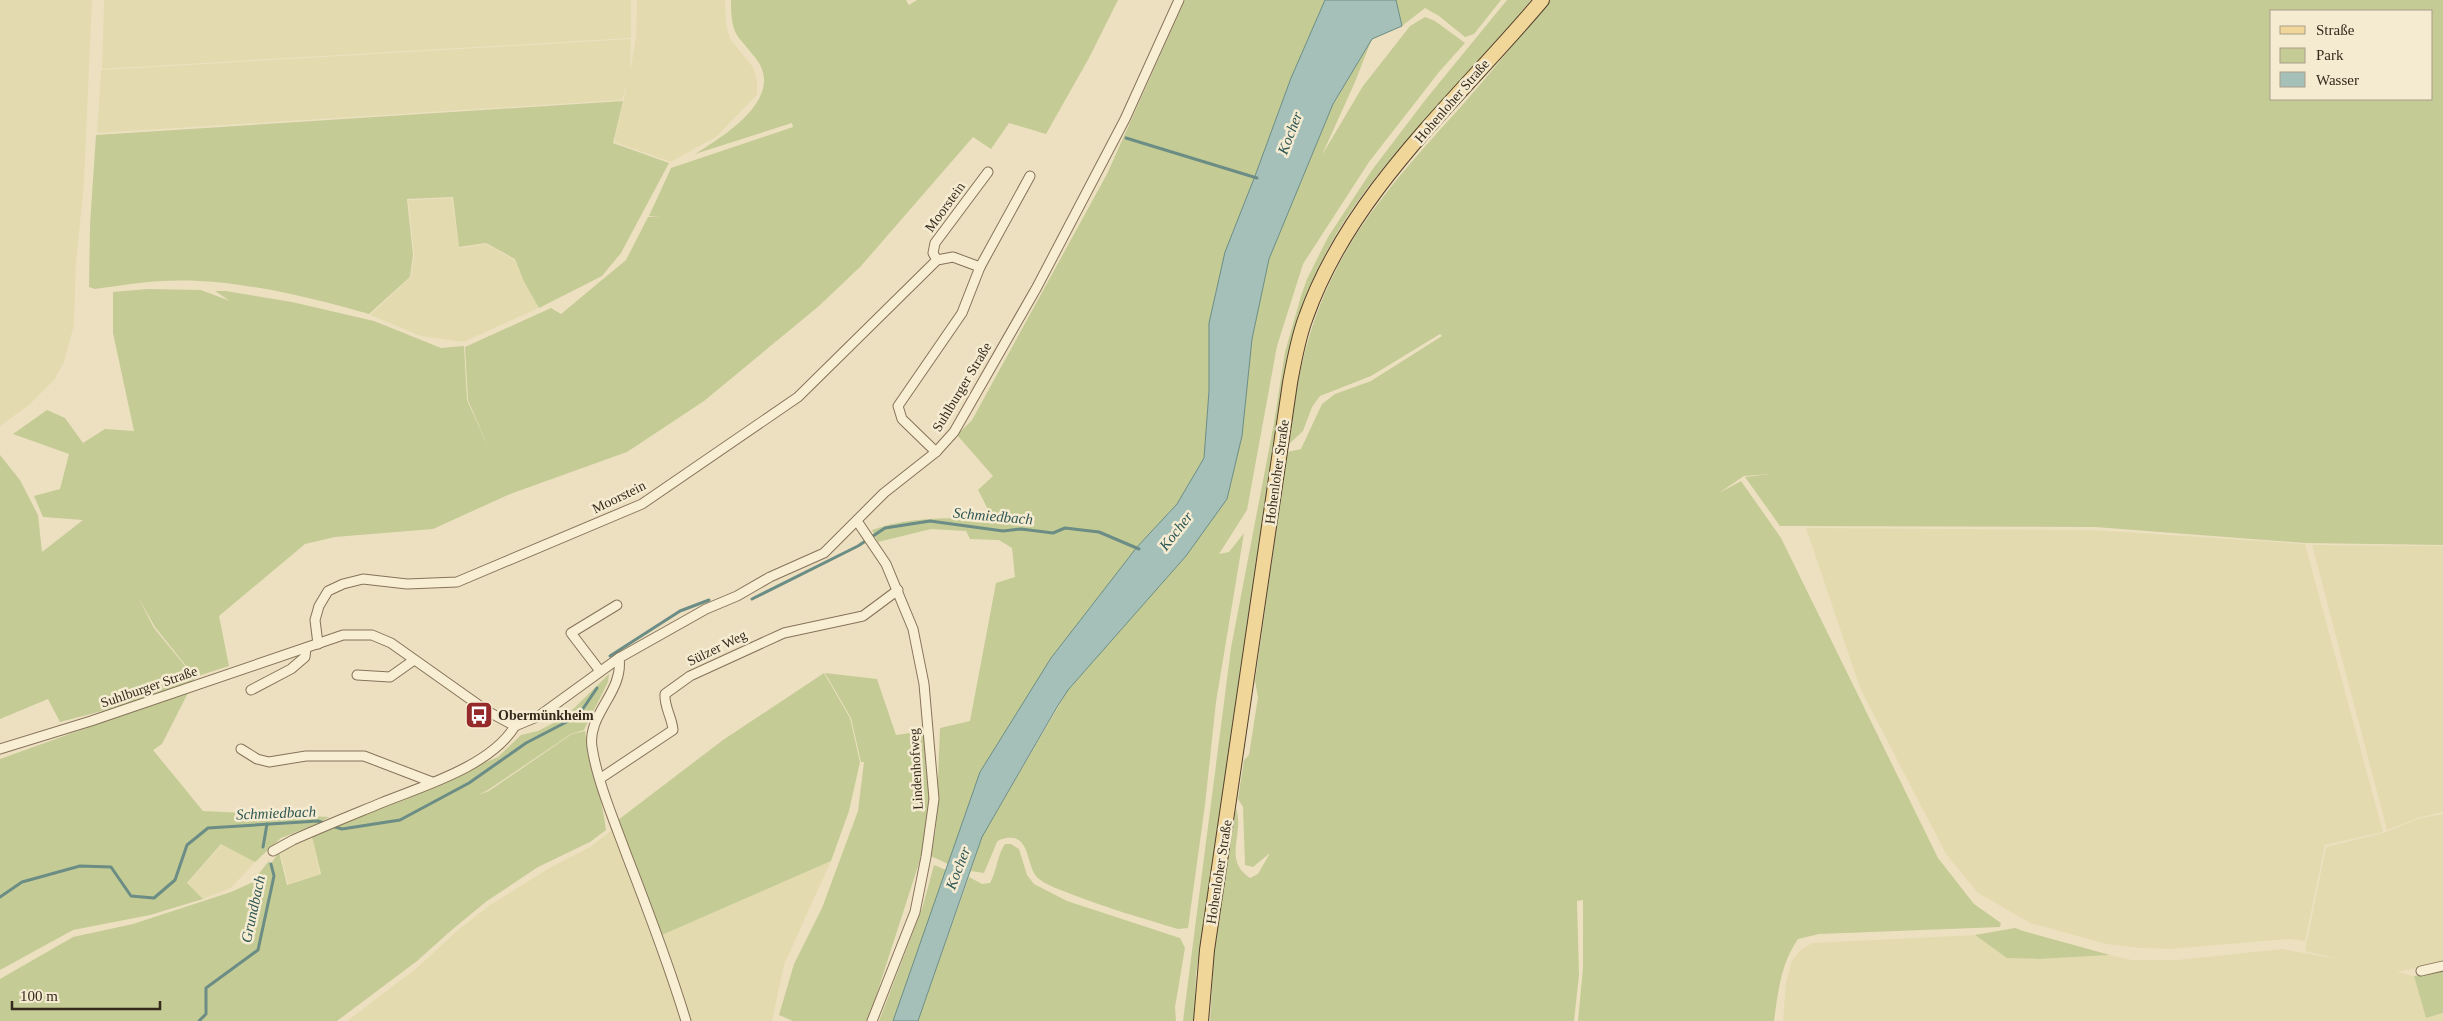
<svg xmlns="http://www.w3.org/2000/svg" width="2443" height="1021" font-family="'Times New Roman',serif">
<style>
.farmland{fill:#e3dbaf}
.green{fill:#c4cb95;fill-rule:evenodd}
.water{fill:#a4c0b8;stroke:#6b8d85}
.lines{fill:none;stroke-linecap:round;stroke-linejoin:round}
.stream{stroke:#6b8d85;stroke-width:3}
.street-casing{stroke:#867259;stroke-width:11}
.primary-casing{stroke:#54402d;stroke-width:16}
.street{stroke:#f8eed4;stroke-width:9}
.primary{stroke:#f0d699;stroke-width:14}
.labels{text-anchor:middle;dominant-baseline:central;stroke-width:5;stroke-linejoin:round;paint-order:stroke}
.street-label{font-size:14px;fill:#362a1d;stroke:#f5ebd1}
.poi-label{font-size:14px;font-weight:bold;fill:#362a1d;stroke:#f5ebd1;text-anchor:start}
.water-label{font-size:15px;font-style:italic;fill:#2d5654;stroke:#f5ebd1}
</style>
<rect width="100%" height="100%" fill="#ede0c1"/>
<g class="farmland">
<path d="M0 0H92L84 185 76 262 74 325 64 362 54 380 29 405 0 426Z"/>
<path d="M104 0H631V38L102 69Z"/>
<path d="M637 0H725L726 24 730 39 753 67 757 80V95L716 137 671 162 614 142 628 80 622 100 97 133 101 70 631 39 630 73 636 37Z"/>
<path d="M452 198 459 248 486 244 515 260 524 283 539 308 463 342 421 336 370 315 411 277 414 255 408 200Z"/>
<path d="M1806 528 2094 530 2305 544 2383 832 2325 845 2305 941 2289 939 2172 949 2140 948 2106 944 2030 923 1978 893 1946 854 1860 688Z"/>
<path d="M2312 545 2443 546V812L2421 817 2387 830Z"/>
<path d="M2443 814V963L2397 972 2414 976 2426 1018 2443 1013V1021H1783L1786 983 1792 960 1801 950 1812 943 1975 935 2008 958 2039 959 2110 955 2132 960H2177L2282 949 2338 959 2305 951 2326 847 2383 833 2421 818Z"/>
<path d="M613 829 655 938 682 1021H347L418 967 458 930 490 905 551 867 590 847Z"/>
<path d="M312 838 320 874 288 884 280 852Z"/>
<path d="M222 844 255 862 231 888 203 899 187 884Z"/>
<path d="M831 861 784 965 772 1021H690L662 935Z"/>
</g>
<g class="green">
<path d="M731 0H906L909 5 917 0H1118L1089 58 1046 134 1009 123 991 149 973 137 861 266 819 306 704 401 627 452 510 494 433 529 335 537 305 544 219 616 229 666 195 677 155 627 138 597 154 628 195 678 192 682 129 704 60 722 48 699 0 719V455L20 480 38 515 42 552 83 520 43 517 34 496 60 489 69 454 13 434 47 410 65 418 83 443 105 429 134 431 113 333V292L148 289 201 290 230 301 215 291H226L292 302 374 321 441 348 464 346 467 400 490 451 468 400 465 347 551 308 561 314 626 260 648 217 660 216H649L671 168 793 127 792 123 695 154C722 137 785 99 757 60 737 33 731 38 731 0Z"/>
<path d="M1185 0H1325L1291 78 1255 176 1225 252 1209 323V391L1204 458 1177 504 1137 547 1051 658 980 772 948 864 931 856 936 828 940 728 970 721 996 583 1015 577 1012 548 999 540 970 539 966 531 931 529 878 542 872 530C911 516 952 518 993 519L978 490 993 476 957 435 972 420 1107 174Z"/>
<path d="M1396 0H1501L1474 34 1465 37 1439 16 1425 8 1402 26Z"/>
<path d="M1507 0H1531C1467 86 1376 156 1326 253 1315 274 1307 297 1299 319L1196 974 1194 1021H1183L1231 648 1274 423 1285 352 1301 296 1307 279 1328 237 1372 170 1426 99Z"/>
<path d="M1549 0H2443V545L2305 543 2095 527 1780 526 1745 477 1770 474 1744 476 1719 493 1741 481 1781 538 1938 858 1974 904 2001 923 2000 927 1819 934 1798 939C1781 963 1778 992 1774 1021H1578L1583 968V900L1577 901 1579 975 1574 1021H1210L1214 954 1236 808C1245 834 1222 860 1250 878L1258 874 1270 853 1253 867 1245 865 1243 807 1238 799 1244 760 1249 755 1258 697 1255 681 1287 452 1301 449 1322 404 1335 394 1371 381 1442 336 1440 334 1371 376 1320 396 1312 407 1303 431 1289 444C1295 387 1306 332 1331 280 1363 212 1415 158 1465 102 1494 69 1522 34 1549 0ZM2272 11H2432V99H2272Z"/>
<path d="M1425 17 1435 21 1465 43 1439 72 1369 162 1303 264 1277 346 1247 510 1219 554 1229 552 1244 533 1216 702 1205 805 1188 928 1178 929C1142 918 1106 908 1071 894 1061 890 1048 886 1039 879 1025 868 1032 835 1007 838 1002 839 1000 839 997 842L984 873 971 871 982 837 1068 690 1186 556 1227 499 1242 436 1252 339 1269 259 1333 104 1372 39 1355 82 1322 155 1363 86 1410 26Z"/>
<path d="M623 101 613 143 669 163 621 253 602 276 539 308 524 282 515 259 486 243 459 247 453 197 407 199 413 255 410 277 369 314C307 296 227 277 163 281 140 282 117 286 95 289L89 287 90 225 96 135Z"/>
<path d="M824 673 850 718 860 762 849 811 831 861 662 935 618 820 723 740Z"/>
<path d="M825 673 877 679 896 735 924 731 930 800 921 857 868 1021H793L779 1015 794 964 822 908 858 811 864 762H861L851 718Z"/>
<path d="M609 674 608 682 584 730 571 734 488 790 478 795 489 791 572 734 585 731C589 764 602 796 606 830L590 842 538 867 487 901 454 928 417 961 337 1021H0V979L73 937 133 924 231 892 251 883 269 861 274 873 272 862 279 852 287 885 321 874 312 837 498 757 521 735 538 731 565 717Z"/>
<path d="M189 691 162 744 153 750 203 811 329 817 317 824 281 838 255 862 221 844 187 883 203 899 150 915 73 930 0 970V759Z"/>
<path d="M1005 844H1011L1019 849 1027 875 1034 884 1067 901 1180 938 1185 948 1175 1007 1176 1021H918L969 877 982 884 990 883C997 871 997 855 1005 844Z"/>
<path d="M934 865 946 870 893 1021H879L922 909Z"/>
<path d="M2015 928 2023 931 2110 955 2039 959 2007 958 1975 935Z"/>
<path d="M2443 971V1013L2426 1018 2414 976Z"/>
</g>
<path class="water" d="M1325 0H1396L1402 26 1372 39 1333 104 1269 259 1252 339 1242 436 1227 499 1186 556 1068 690 1057 707 982 837 918 1021H893L980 772 1051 658 1137 547 1177 504 1204 458 1209 391V323L1225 252 1255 176 1291 78Z"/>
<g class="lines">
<g class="stream">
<path d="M1126 138 1257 178"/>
<path d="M752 599 858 546 885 528 930 521 1003 531 1021 529 1053 533 1065 528 1099 532 1139 549"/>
<path d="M610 656 680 611 709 600"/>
<path d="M332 826 342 829 400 820 469 783 526 743 578 716 597 688"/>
<path d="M263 847 267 824"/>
<path d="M0 897 22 882 80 866 111 867 131 896 154 898 175 880 187 845 208 828 318 821 324 823"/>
<path d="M199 1021 206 1014V988L258 950 274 876 271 864"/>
</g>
<g class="street-casing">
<g id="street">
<path d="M937 260 933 253 935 243 988 172"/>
<path d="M980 267 1030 176"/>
<path d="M857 521 886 564 913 629 924 684 934 799 926 857 915 912 872 1021"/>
<path d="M318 644 315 620 319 606 328 591 343 584 363 579 407 584 457 582 642 504 798 397 937 260 953 257 980 267 962 313 898 406 902 419 936 452"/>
<path d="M619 658C624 692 587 714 592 747 597 781 615 823 627 856 648 910 669 965 686 1021"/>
<path d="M600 671 571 633 617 605"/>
<path d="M357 675 390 677 414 660"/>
<path d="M251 690 291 669 305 657 306 648"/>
<path d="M0 749 91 721 343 635H372L391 643 487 711 515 726 539 716 619 658 706 609 737 596 770 577 824 553 884 493 936 452 954 432 1037 287 1125 119 1179 0"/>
<path d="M241 749 257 759 269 762 306 756H364L432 782"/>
<path d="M601 778 673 730C672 717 664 707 665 694L690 676 784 633 863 616 898 590"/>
<path d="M273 851 293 840C322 827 352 815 381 803 423 786 491 766 515 726"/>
<path d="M2421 971 2443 966"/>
</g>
</g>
<g class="primary-casing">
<path id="primary" d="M1201 1021 1207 950 1290 383C1294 361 1298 338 1306 317 1350 192 1459 99 1542 0"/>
</g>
<use href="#street" class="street"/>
<use href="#primary" class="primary"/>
</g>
<defs>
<g id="bus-square" transform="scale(1.4375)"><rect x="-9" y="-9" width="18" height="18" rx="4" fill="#942a2a" stroke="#f5ebd1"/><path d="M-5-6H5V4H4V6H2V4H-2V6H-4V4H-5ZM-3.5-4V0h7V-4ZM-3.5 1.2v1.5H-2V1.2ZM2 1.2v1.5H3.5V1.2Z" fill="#fff"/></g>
</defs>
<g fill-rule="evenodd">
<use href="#bus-square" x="479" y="715"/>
</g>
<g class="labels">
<g class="street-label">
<text transform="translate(1452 101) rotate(-49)">Hohenloher Straße</text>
<text transform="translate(945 207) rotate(-54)">Moorstein</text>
<text transform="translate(962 387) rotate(-59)">Suhlburger Straße</text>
<text transform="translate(1277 472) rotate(-82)">Hohenloher Straße</text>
<text transform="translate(619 497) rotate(-26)">Moorstein</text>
<text transform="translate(717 648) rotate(-26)">Sülzer Weg</text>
<text transform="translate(149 687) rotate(-19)">Suhlburger Straße</text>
<text transform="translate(916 769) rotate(-93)">Lindenhofweg</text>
<text transform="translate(1219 872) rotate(-81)">Hohenloher Straße</text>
</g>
<g class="poi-label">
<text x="498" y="715">Obermünkheim</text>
</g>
<g class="water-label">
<text transform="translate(1290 133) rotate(-69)">Kocher</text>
<text transform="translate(993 516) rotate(5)">Schmiedbach</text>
<text transform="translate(1176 531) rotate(-52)">Kocher</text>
<text transform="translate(276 813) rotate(-2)">Schmiedbach</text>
<text transform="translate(958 868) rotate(-69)">Kocher</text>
<text transform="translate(253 909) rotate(-78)">Grundbach</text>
</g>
</g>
<rect x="2270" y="10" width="162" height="90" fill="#f5ebd1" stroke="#a99e89"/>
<rect x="2280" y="26" width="25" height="8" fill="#f0d699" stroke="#a99e89"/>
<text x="2316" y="35" font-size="15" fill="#362a1d">Straße</text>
<rect x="2280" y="48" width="25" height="15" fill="#c4cb95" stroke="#a99e89"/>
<text x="2316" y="60" font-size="15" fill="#362a1d">Park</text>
<rect x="2280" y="72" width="25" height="15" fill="#a4c0b8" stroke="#a99e89"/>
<text x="2316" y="85" font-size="15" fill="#362a1d">Wasser</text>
<path d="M12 1001v8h148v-8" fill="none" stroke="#362a1d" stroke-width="2.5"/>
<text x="20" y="1001" font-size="15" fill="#362a1d" stroke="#f5ebd1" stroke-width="4" paint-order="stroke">100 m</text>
</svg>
